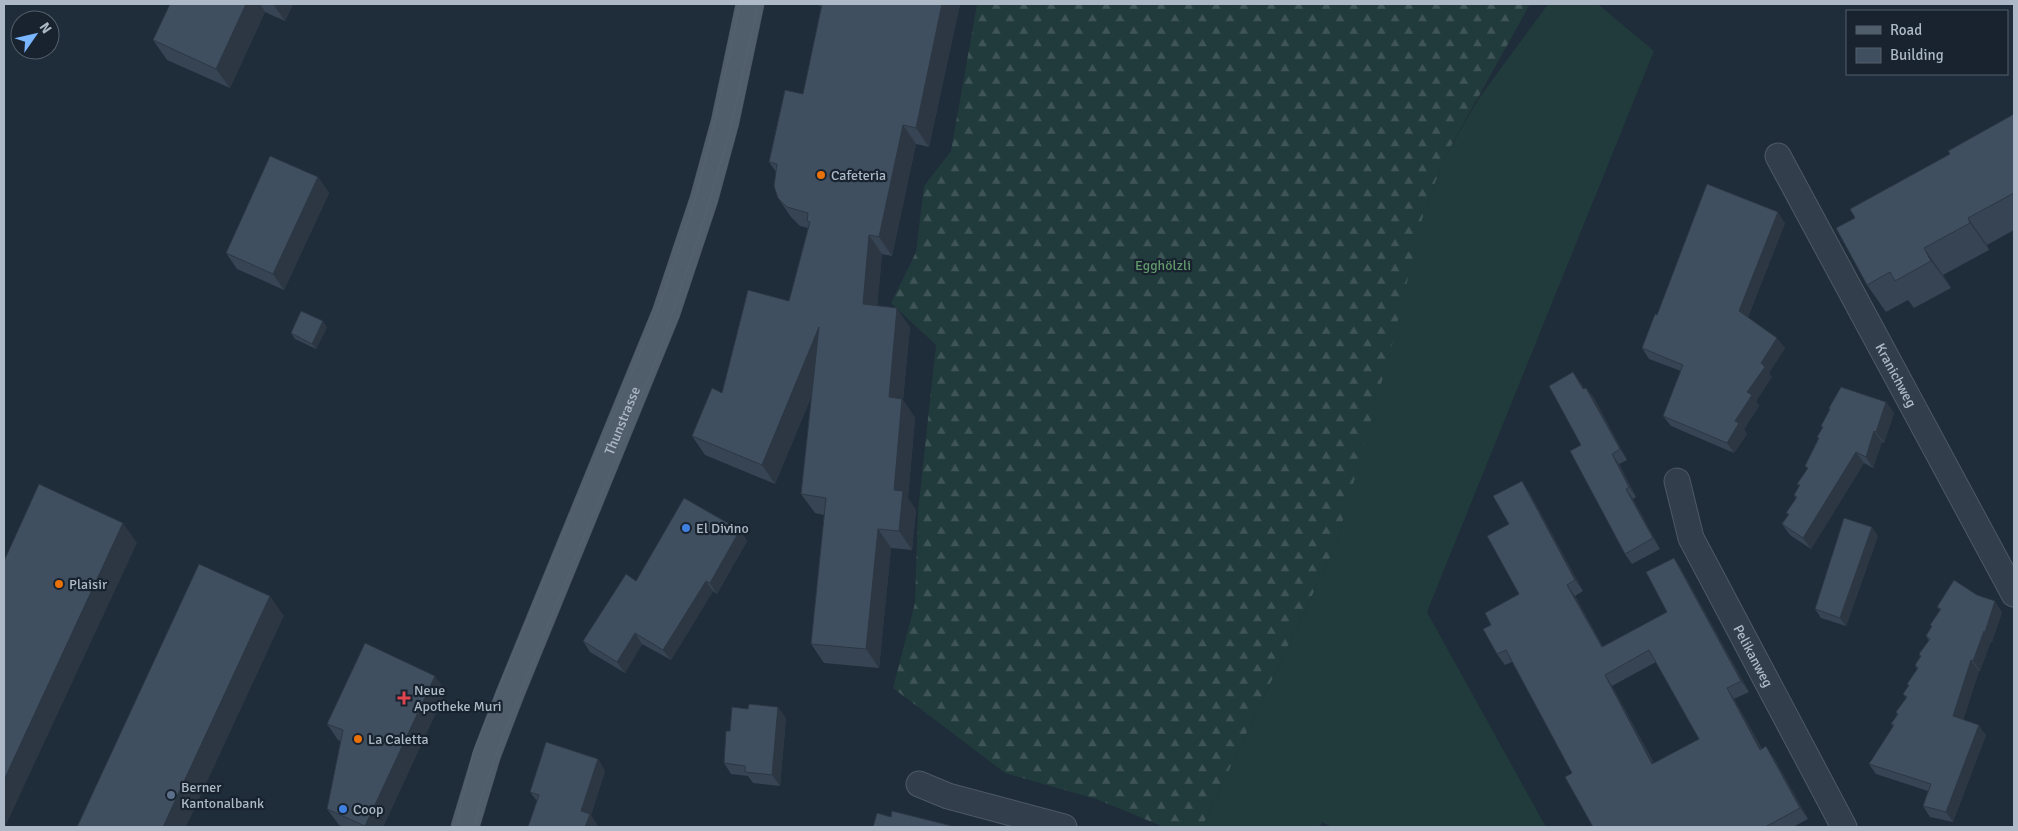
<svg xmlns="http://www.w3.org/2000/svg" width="2018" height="831" font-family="Signika,sans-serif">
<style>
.grass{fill:#213a3b}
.forest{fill:url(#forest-firs)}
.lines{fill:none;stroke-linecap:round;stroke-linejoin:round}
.street-casing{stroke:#4d5965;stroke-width:27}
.primary-casing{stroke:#3c4754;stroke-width:29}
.street{stroke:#323e4b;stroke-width:25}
.primary{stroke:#505d6b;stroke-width:28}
.tram{stroke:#546272;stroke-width:1}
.wall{fill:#364453;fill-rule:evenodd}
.shaded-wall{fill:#2c3743}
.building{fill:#3f4f60;stroke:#2c3743;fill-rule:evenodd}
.food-dot{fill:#e8710a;stroke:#18232f;stroke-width:2}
.shop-dot{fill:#3f7fe0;stroke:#18232f;stroke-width:2}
.health-dot{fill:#e0444e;stroke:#18232f;stroke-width:2}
.service-dot{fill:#5c6f8a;stroke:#18232f;stroke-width:2}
.labels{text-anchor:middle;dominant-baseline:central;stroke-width:4.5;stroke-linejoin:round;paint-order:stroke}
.poi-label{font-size:14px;fill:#adb9c7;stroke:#18232f;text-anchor:start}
.park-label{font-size:14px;fill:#629a6c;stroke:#18232f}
.street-label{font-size:14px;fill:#adb9c7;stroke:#18232f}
</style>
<defs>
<pattern id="forest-firs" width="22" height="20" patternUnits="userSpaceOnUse" patternTransform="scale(1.25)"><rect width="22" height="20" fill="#213a3b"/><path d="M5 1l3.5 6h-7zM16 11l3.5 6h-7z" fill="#3f5456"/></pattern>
</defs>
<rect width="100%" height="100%" fill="#1f2c3a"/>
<path class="grass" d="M1548 4H1598L1654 51 1427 612 1546 827H1332L1322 822 1320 827H1202L1336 545 1424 212 1445 157 1479 98Z"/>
<path class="forest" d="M977 4H1530L1445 157 1424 212 1392 345 1336 545 1202 827H1164L1096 799 1005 773 893 688 915 603 918 511 936 345 891 303 916 252 924 186 951 151Z"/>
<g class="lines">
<g class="street-casing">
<g id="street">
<path id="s1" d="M1778 156 2014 594"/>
<path id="s2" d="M1677 481 1691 538 1844 827"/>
<path d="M919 784 948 796 1064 827"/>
</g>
</g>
<g class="primary-casing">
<g id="primary">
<path id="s3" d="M465 827 487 754 510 694 666 313 704 199 725 122 750 4"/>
</g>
</g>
<use href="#street" class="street"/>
<use href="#primary" class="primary"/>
<g class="tram">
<path d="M456 827 473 753 497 692 655 317C668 281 681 245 692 209 712 141 725 72 740 4"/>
<path d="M474 827 481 798 505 730 656 360 700 233 730 130 758 4"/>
</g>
</g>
<g class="wall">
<path d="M170 4H293L285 21 265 12 230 88 167 60 153 40Z"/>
<path d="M818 4H960L929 147 916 144 892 256 882 254 877 306 910 327 903 400 915 418 908 498 916 510 912 550 891 548 879 668 824 663 811 644 824 515 815 513 801 494 812 395 775 484 705 455 692 436 722 393 789 301 808 228 800 226 791 217 778 198 776 172 769 162 803 94 822 7 820 6Z"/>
<path d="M2014 114V230L1987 245 1989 250 1943 275 1951 288 1914 308 1908 300 1886 312 1867 285 1855 218 1950 154Z"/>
<path d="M318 177 329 193 284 290 237 269 226 253Z"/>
<path d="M1785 223 1748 317 1785 348 1769 373 1772 377 1756 401 1759 406 1744 429 1747 434 1734 453 1671 426 1663 416 1681 371 1649 359 1642 348Z"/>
<path d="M327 327 316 349 295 339 291 333Z"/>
<path d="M1581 383 1584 389 1586 388 1594 398 1627 460 1619 464 1636 497 1633 499 1660 549 1632 564 1625 554 1581 445Z"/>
<path d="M1886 402 1894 413 1884 443 1882 442 1873 468 1864 463 1811 549 1790 535 1782 524 1788 515 1786 513 1796 499 1794 495 1799 486 1797 484 1808 469 1805 466 1818 439 1817 437 1822 428 1821 426 1830 410 1829 408Z"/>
<path d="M1529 492 1583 591 1575 596 1603 647 1667 612 1674 558 1681 569 1749 692 1734 699 1762 749 1774 758 1808 819 1793 827H1593L1572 773 1512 662 1505 665 1497 654 1491 625 1519 594 1509 524ZM1656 662 1699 739 1654 763 1612 686Z"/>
<path d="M740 530 747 541 717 594 713 591 671 660 642 644 625 673 590 652 583 641 636 581Z"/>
<path d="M1878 536 1846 626 1821 618 1815 609Z"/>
<path d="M1937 607 2002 612 1992 642 1991 641 1980 671H1979L1963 720 1986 735 1953 822 1930 817 1923 806 1928 791 1876 774 1869 764 1893 727 1891 724 1897 715 1896 712 1906 698 1903 694 1909 686 1907 684 1917 669 1915 665 1920 657 1919 654 1929 641 1926 636 1932 627 1930 625 1940 610Z"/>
<path d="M446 691 383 827H344L339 825 327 809 341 741 338 740 327 724Z"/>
<path d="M786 718 780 786 753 783 748 776 731 774 724 763 730 731Z"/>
<path d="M598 759 605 771 591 815 597 825V827H528L537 801 530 792Z"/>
</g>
<g class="shaded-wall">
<path d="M246 4H260L265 12 230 88 216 69Z"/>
<path d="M273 4H293L285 21Z"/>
<path d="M942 4H960L929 147 916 128Z"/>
<path d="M903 125 916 144 892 256 879 237Z"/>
<path d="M318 177 329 193 284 290 273 274Z"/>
<path d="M1778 212 1785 223 1746 321 1739 311Z"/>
<path d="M1968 218 1987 245 1989 250 1970 223Z"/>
<path d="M869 235 882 254 876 323 863 304Z"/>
<path d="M1924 248 1943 275 1951 288 1931 261Z"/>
<path d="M897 308 910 327 903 400 915 418 908 498 916 510 912 550 899 531 894 490 889 397Z"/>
<path d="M323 321 327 327 316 349 312 344Z"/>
<path d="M819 327 832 346 775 484 762 465Z"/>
<path d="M1777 338 1785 348 1769 373 1772 377 1756 401 1759 406 1744 429 1747 434 1734 453 1727 443 1747 392 1761 363Z"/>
<path d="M1573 372 1581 383 1590 400 1583 389Z"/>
<path d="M1586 388 1594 398 1627 460 1620 449Z"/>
<path d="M1886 402 1894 413 1884 443 1876 432Z"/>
<path d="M1874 431 1882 442 1873 468 1866 457Z"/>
<path d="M1856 452 1864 463 1811 549 1803 538Z"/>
<path d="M1612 454 1619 464 1636 497 1629 487Z"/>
<path d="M1522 481 1529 492 1583 591 1575 580Z"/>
<path d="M1626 489 1633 499 1660 549 1653 538Z"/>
<path d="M123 523 137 543 5 827H4V780Z"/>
<path d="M1872 527 1878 536 1846 626 1840 618Z"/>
<path d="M878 529 891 548 879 668 866 649Z"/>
<path d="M740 530 747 541 717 594 710 583Z"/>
<path d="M1674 558 1681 569 1749 692 1741 681Z"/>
<path d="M706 581 713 591 671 660 663 650Z"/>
<path d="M1567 585 1575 596 1609 659 1602 647Z"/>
<path d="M270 596 284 616 186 827H163Z"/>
<path d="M1995 601 2002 612 1992 642 1985 632Z"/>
<path d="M1984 631 1991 641 1980 671 1973 661Z"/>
<path d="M635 633 642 644 625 673 617 662Z"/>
<path d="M1971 660 1979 671 1961 727 1953 716Z"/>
<path d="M1605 675 1612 686 1660 775 1652 764Z"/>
<path d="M435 676 446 691 383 827H366L365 826Z"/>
<path d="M1727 688 1734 699 1768 761 1760 750Z"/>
<path d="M778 707 786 718 780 786 772 775Z"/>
<path d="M1979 725 1986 735 1953 822 1946 812Z"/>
<path d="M1766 746 1774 758 1808 819 1800 808Z"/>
<path d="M598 759 605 771 591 815 597 825V827H585L581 811Z"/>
</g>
<g class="building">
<path d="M170 4H246L216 69 153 40Z"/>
<path d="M822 4H942L916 128 903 125 879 237 869 235 863 304 897 308 889 397 902 399 894 490 903 491 899 531 878 529 866 649 811 644 826 498 801 494 819 327 762 465 692 436 712 388 722 393 748 290 789 301 810 222 807 221 808 213 787 207 778 198 774 186 777 164 769 162 785 90 803 94Z"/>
<path d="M2014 114V193L1968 218 1970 223 1924 248 1931 261 1895 281 1890 272 1867 285 1836 228 1855 218 1850 209 1950 154 1948 151Z"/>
<path d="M270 156 318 177 273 274 226 253Z"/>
<path d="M1707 184 1778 212 1739 311 1777 338 1761 363 1765 367 1747 392 1752 395 1735 421 1739 423 1727 443 1663 416 1683 365 1642 348 1655 314 1657 315Z"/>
<path d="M301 311 323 321 312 344 291 333Z"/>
<path d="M1573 372 1583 389 1586 388 1620 449 1612 454 1629 487 1626 489 1653 538 1625 554 1570 451 1581 445 1549 386Z"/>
<path d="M1841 387 1886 402 1876 432 1874 431 1866 457 1856 452 1803 538 1782 524 1789 514 1786 513 1797 497 1794 495 1800 485 1797 484 1808 468 1805 466 1819 438 1817 437 1823 427 1821 426 1830 409 1829 408Z"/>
<path d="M1522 481 1575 580 1567 585 1602 647 1667 612 1646 572 1674 558 1741 681 1727 688 1760 750 1766 746 1800 808 1765 827H1593L1565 777 1572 773 1506 650 1497 654 1483 629 1491 625 1485 613 1519 594 1487 536 1509 524 1493 496ZM1649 650 1699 739 1652 764 1605 675Z"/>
<path d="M39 484 123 523 4 780V561Z"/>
<path d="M684 498 740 530 710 583 706 581 663 650 635 633 617 662 583 641 626 574 636 581Z"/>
<path d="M1844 518 1872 527 1840 618 1815 609Z"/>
<path d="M199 564 270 596 163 827H77Z"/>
<path d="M1954 580 1977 595 1995 601 1985 632 1984 631 1973 661 1971 660 1953 716 1979 725 1946 812 1923 806 1931 784 1869 764 1894 725 1891 724 1898 714 1896 712 1907 697 1903 694 1909 685 1907 684 1918 668 1915 665 1921 656 1919 654 1930 639 1926 636 1932 626 1930 625 1941 609 1937 607Z"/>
<path d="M365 643 435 676 365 826 327 809 343 730 327 724Z"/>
<path d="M749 704 778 707 772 775 745 772V766L724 763 726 731H730L732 707 748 709Z"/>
<path d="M546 742 598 759 581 811 590 814 585 827H528L539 795 530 792Z"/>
<path d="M892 811 956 827H873L877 813 891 817Z"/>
<path d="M1314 825 1320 827H1313Z"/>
</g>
<g class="food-dot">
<circle cx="821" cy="175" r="5"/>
<circle cx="59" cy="584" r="5"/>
<circle cx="358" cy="739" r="5"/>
</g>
<g class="shop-dot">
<circle cx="686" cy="528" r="5"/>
<circle cx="343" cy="809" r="5"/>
</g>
<path class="health-dot" d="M401.5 690.5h5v5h5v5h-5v5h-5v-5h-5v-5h5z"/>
<circle class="service-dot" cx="171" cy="795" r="5"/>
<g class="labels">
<g class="poi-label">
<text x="831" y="175">Cafeteria</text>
<text x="696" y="528">El Divino</text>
<text x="69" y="584">Plaisir</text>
<text x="414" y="690">Neue<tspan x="414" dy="16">Apotheke Muri</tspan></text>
<text x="368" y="739">La Caletta</text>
<text x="181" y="787">Berner<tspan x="181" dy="16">Kantonalbank</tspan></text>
<text x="353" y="809">Coop</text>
</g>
<g class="park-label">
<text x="1163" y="265">Egghölzli</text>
</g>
<g class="street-label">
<text stroke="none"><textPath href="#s1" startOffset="249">Kranichweg</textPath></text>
<text stroke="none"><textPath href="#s3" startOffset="436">Thunstrasse</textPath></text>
<text stroke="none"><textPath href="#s2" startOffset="192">Pelikanweg</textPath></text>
</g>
</g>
<rect width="2018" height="831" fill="none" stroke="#adb9c7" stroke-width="10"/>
<rect x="1846" y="10" width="162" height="65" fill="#18232f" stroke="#545f6c"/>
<rect x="1856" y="26" width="25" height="8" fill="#505d6b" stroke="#545f6c"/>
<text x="1890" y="35" font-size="15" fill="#adb9c7">Road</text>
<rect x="1856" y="48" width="25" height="15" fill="#3f4f60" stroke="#545f6c"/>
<text x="1890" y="60" font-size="15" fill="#adb9c7">Building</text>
<g transform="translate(35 35) rotate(56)"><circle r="24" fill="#18232f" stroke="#545f6c"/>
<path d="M0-4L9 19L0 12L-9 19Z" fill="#7ab5ff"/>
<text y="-8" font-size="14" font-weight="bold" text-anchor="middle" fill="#adb9c7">N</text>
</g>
</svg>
